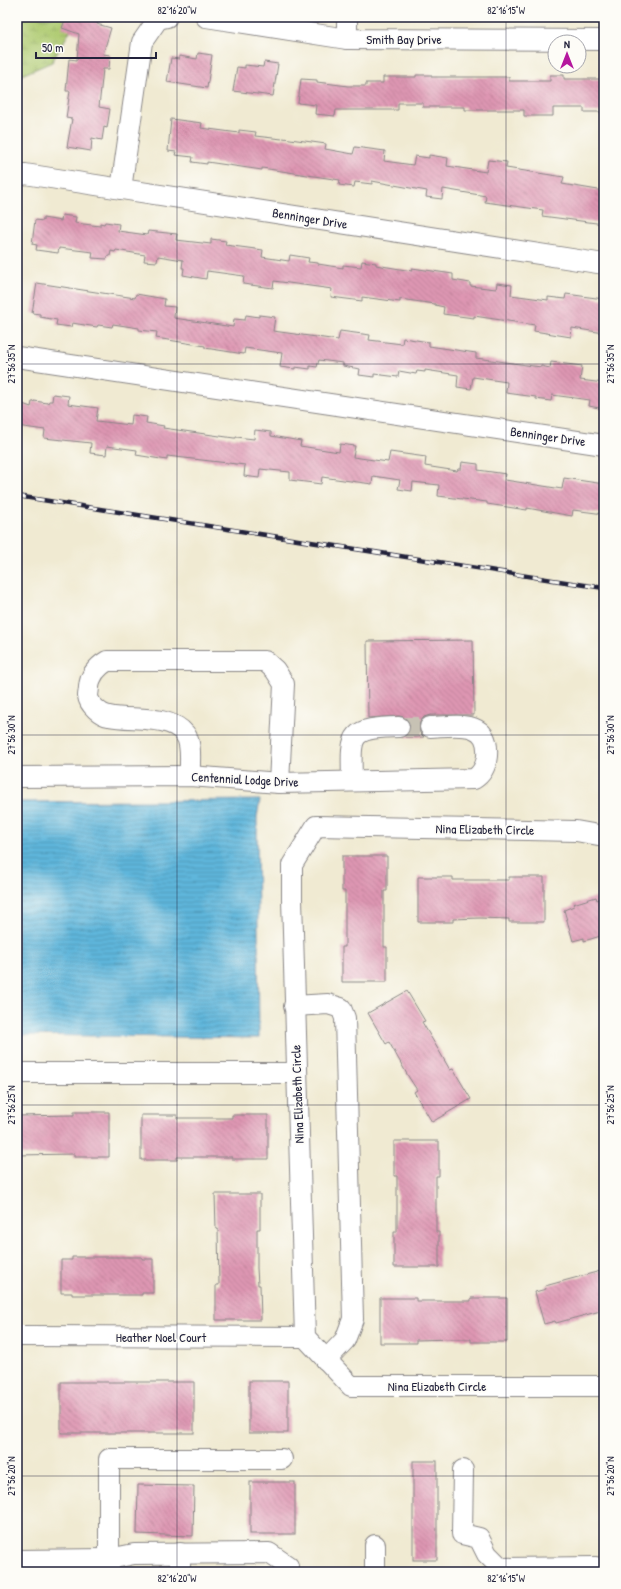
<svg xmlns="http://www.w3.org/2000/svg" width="621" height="1589" font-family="'Patrick Hand',sans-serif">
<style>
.wetland{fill:url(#wetland-marsh);stroke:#687656}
.water{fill:url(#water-rules);stroke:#406c8b}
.building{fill:url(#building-back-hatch)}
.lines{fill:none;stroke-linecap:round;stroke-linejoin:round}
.minor-tunnel{stroke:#c7c2b4;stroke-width:20;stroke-dasharray:20 10;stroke-linecap:butt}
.minor-casing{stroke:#898686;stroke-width:22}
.minor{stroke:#fff;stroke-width:20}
.rail-casing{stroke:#22223b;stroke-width:4.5}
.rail{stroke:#fdfcf7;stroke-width:3;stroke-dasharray:9;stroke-linecap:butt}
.ticks{fill:none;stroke:#22223b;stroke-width:1;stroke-opacity:0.45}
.labels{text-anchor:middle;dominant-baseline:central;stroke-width:3.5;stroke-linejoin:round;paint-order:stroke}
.street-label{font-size:13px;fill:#22223b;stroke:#fdfcf7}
.neatline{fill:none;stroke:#22223b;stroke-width:1.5}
.ticks-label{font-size:10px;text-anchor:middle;fill:#22223b}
</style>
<defs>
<pattern id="wetland-marsh" width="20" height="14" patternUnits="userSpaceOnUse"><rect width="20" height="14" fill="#afcb71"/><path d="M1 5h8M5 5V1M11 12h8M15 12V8" fill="none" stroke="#96ae63"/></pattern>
<pattern id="water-rules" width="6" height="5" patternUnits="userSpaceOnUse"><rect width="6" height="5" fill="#5eb6db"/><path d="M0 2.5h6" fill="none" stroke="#4d94b3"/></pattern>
<pattern id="building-back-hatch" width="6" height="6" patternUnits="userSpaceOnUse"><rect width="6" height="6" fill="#de96b2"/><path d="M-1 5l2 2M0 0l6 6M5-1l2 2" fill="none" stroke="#b47a92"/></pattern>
</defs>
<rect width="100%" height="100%" fill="#fdfcf7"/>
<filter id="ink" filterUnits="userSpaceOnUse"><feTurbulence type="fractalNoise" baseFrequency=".025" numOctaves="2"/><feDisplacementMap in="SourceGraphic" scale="8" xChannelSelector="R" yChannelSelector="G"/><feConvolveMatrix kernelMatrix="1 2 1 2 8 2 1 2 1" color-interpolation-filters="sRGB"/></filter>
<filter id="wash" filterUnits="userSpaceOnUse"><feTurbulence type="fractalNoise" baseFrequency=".012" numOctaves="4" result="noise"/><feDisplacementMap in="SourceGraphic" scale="16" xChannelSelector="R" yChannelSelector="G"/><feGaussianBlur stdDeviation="0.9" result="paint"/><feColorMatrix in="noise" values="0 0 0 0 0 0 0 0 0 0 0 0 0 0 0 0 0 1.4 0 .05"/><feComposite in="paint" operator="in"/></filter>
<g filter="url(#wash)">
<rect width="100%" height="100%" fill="#f0ead2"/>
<path class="wetland" d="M17 17H78L52 62 17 77Z"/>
<path class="water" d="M260 800 257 817 259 1038 17 1035V802Z"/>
<g id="blocks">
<g class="building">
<path d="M66 17H99L97 24 111 28 103 54 110 55 109 69H103L99 107 110 109 107 128 104 127 102 140 92 138 91 151 67 147 72 119 66 118 70 91H66L69 59 77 60 79 34 62 28Z"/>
<path d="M198 53 212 55 207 88 167 82 171 58 179 59V56L197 59Z"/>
<path d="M264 62 278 64 273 96 233 91 237 67 245 68V65L263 67Z"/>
<path d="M416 75H431V77H509V81H550V75H564V79H600V81H604V112H584V108H553V116H524V110H465V107H423V103H398V110H336L335 116 315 114 316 105 298 103 301 79 317 80V82L348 86H366V83H383V77H416Z"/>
<path d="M171 119 202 123 201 128 239 133V130L256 132 255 136 282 139 283 138 326 144 325 149 353 154 355 147 385 151 384 161 413 165 415 156 429 158V155L448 158 447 166 486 172 488 160 507 162 506 168 564 177 562 184 604 191V224L542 216 543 210 485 202 486 196 443 189 442 199 426 197 427 191 372 181V184L355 182 354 187 339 185 340 180 262 168V170L207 162V164L192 162 193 157 175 155 176 152 168 151Z"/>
<path d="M62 215 76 217 75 223 100 226V223L104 224 105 222 119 224 118 231 147 235 148 231 177 234 176 240 211 244V239L226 241 225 245 263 250 262 257 289 261 290 255 309 258 308 262 318 263V264L343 268V265L361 267 362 261 376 263V265L412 271V268L453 274V280L470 283V286L496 289 497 283 512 285 511 295 548 300V297L565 299 566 294 604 299V333L572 328 571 337 534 331 535 325 474 316V318L443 314 444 307 435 305V304L400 299V302L362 297V301L331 297 332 289 274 281 273 288 243 284 244 276 207 271 206 279 183 275 184 268H182L183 260 158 256 157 262 144 261 145 255 116 250 115 252 111 251 110 256H108L107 259 92 258 93 252 59 248 58 253 36 250 37 245 32 244 35 220 43 221V218L61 221Z"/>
<path d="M37 283 135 298 136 294 165 299 164 306 175 307 174 318 233 327 234 319 245 320 246 315 259 317V315L275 317 273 331 338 340 340 331 370 335 369 340 402 344 403 338 429 342V346L476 353V358L541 367V366L550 368 551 362 582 366 580 380 604 383V409L589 406 590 400 552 395 551 401 536 399V397L506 393 507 382 473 377 471 389 457 387 458 375 425 370V372L417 371 416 374 399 371 398 377 374 374V377L359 375 360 369 343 366V363L319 360 317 367 310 366V369L295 367V369L280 367 282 353 245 348 244 354 205 348V346L156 338 157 332 139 330V328L113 324 112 327 98 325 97 327 72 323 71 327 56 325 57 320 40 317V314L32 313Z"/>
<path d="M53 394 69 396 68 404 98 408 96 421 131 425 132 415 147 417 146 423 164 426 163 428 234 438H236V437L254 439 255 430 271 432V436L301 441 300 446 339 452 340 444 355 446 353 457 388 462 390 452 426 457 425 466 457 471 458 469H461L462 462 478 464V470L506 474 505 480 562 489 564 478 604 484V514L573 510 572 516 527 508V510L487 504V502L438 496 439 485 413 482 412 491 398 489 400 480 373 476 372 484 322 477 321 484 290 480V472L260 469 259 478 244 476 245 465 167 456V460L136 455 137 450 107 446 106 455 90 453 91 443 44 438 45 430 17 426V402L31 407 32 402H34V401L48 403 49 401H52Z"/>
<path d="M473 640 474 715H430L424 717 420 722 419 727 420 733 424 737H405L409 733 410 727 408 721 404 717 399 716 368 718 367 641Z"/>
<path d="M342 856H387V891H384V947H387V982H342V947H345V891H342Z"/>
<path d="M418 877H453V880H509V877H544V922H509V919L480 918 453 919V922H418Z"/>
<path d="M596 897 597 900 604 897V935L584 941V938L573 941 564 910 574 906 573 904Z"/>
<path d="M407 991 425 1021 422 1022 442 1056 450 1070 453 1069 471 1099 432 1122 414 1092 417 1090 408 1076 389 1042 386 1044 368 1013Z"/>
<path d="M74 1112H109V1157H74V1154L17 1155V1116L74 1115Z"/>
<path d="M141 1115H177V1118H232V1115H268V1159H232V1157H177V1160H141Z"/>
<path d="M394 1141H439V1176H436V1232H439V1267H394V1232H397V1176H394Z"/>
<path d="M215 1194H260V1229H257V1268L258 1285H260L261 1320H216V1285H219L218 1229H216Z"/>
<path d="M72 1257H142V1259H153V1293H142V1295H72V1293H61V1260H72Z"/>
<path d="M604 1270V1310L556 1323 555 1321 544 1324 535 1292 546 1289 545 1286Z"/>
<path d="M380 1298H416V1301H471V1298H507V1342H471V1339H454L416 1340V1343H380Z"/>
<rect x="249" y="1381" width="39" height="52"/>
<rect x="61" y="1382" width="133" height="51"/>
<rect x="413" y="1461" width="24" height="99"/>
<rect x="250" y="1482" width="45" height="52"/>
<path d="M138 1485 194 1486 193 1536 137 1534Z"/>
</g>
</g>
</g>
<g filter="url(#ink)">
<use href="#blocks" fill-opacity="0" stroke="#898686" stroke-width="1"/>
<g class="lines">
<path class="minor-tunnel" d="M399 727H430"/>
<g class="minor-casing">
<g id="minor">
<path d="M206 17 347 39 604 40"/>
<path d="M347 39V17"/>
<path d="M17 177 25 174 604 264"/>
<path d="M121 189 142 42 158 19 167 17"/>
<path d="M17 357 604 445"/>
<path d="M190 776C189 763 193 745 185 734 170 714 131 721 109 716 101 715 89 705 88 696 88 694 89 690 89 687 90 675 97 667 107 661H265L275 670 284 684 279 783"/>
<path d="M17 777 190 776 279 783 474 779C482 774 486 766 487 756 490 718 455 726 430 727"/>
<path d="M352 781C351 734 348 728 399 727"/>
<path d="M604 836 576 831 316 826 292 865V899L305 1337 351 1386H604"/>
<path d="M294 1006 328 1004 341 1008 345 1018 353 1319 345 1340 326 1360"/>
<path d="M17 1073H296"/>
<path d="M17 1336 305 1337"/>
<path d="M282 1459H109V1559L134 1554 269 1553 288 1566V1572"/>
<path d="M463 1470 462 1534 479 1538 487 1554 501 1568"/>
<path d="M375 1545V1572"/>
<path d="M180 1553V1572"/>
<path d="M17 1560 109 1559V1572"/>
<path d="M501 1572V1568L596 1567V1572"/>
</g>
</g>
<use href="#minor" class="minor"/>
<g class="rail-casing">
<path id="rail" d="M17 496 604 588"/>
</g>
<use href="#rail" class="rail"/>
</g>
</g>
<path class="ticks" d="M177 17V1572M506 17V1572M17 364H604M17 735H604M17 1105H604M17 1476H604"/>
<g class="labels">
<g class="street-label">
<text x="404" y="39">Smith Bay Drive</text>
<text transform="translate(310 218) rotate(9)">Benninger Drive</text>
<text transform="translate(548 436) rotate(8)">Benninger Drive</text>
<text transform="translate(245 779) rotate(3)">Centennial Lodge Drive</text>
<text transform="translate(485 829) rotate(1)">Nina Elizabeth Circle</text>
<text transform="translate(297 1094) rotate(-92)">Nina Elizabeth Circle</text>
<text x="161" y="1337">Heather Noel Court</text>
<text x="437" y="1386">Nina Elizabeth Circle</text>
</g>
</g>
<rect width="621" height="1589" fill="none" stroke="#fdfcf7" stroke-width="44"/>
<g transform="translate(567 54)"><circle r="19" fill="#fdfcf7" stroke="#a5a5ac"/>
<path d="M0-3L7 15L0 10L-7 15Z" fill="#b5179e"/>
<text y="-6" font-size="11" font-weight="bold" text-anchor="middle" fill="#22223b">N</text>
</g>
<path d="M36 52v6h120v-6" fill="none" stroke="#22223b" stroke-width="2"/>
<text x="42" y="52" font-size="12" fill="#22223b" stroke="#fdfcf7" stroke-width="3" paint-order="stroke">50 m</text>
<rect x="22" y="22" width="577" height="1545" class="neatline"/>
<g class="ticks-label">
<text x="177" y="14">82°16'20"W</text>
<text x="506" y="14">82°16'15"W</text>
<text transform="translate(11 364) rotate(-90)" y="4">27°56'35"N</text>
<text transform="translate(610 364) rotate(-90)" y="4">27°56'35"N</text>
<text transform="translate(11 735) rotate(-90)" y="4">27°56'30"N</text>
<text transform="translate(610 735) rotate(-90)" y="4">27°56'30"N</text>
<text transform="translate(11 1105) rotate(-90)" y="4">27°56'25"N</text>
<text transform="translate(610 1105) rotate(-90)" y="4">27°56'25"N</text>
<text transform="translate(11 1476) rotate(-90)" y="4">27°56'20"N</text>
<text transform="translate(610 1476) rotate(-90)" y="4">27°56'20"N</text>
<text x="177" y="1582">82°16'20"W</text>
<text x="506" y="1582">82°16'15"W</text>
</g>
</svg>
